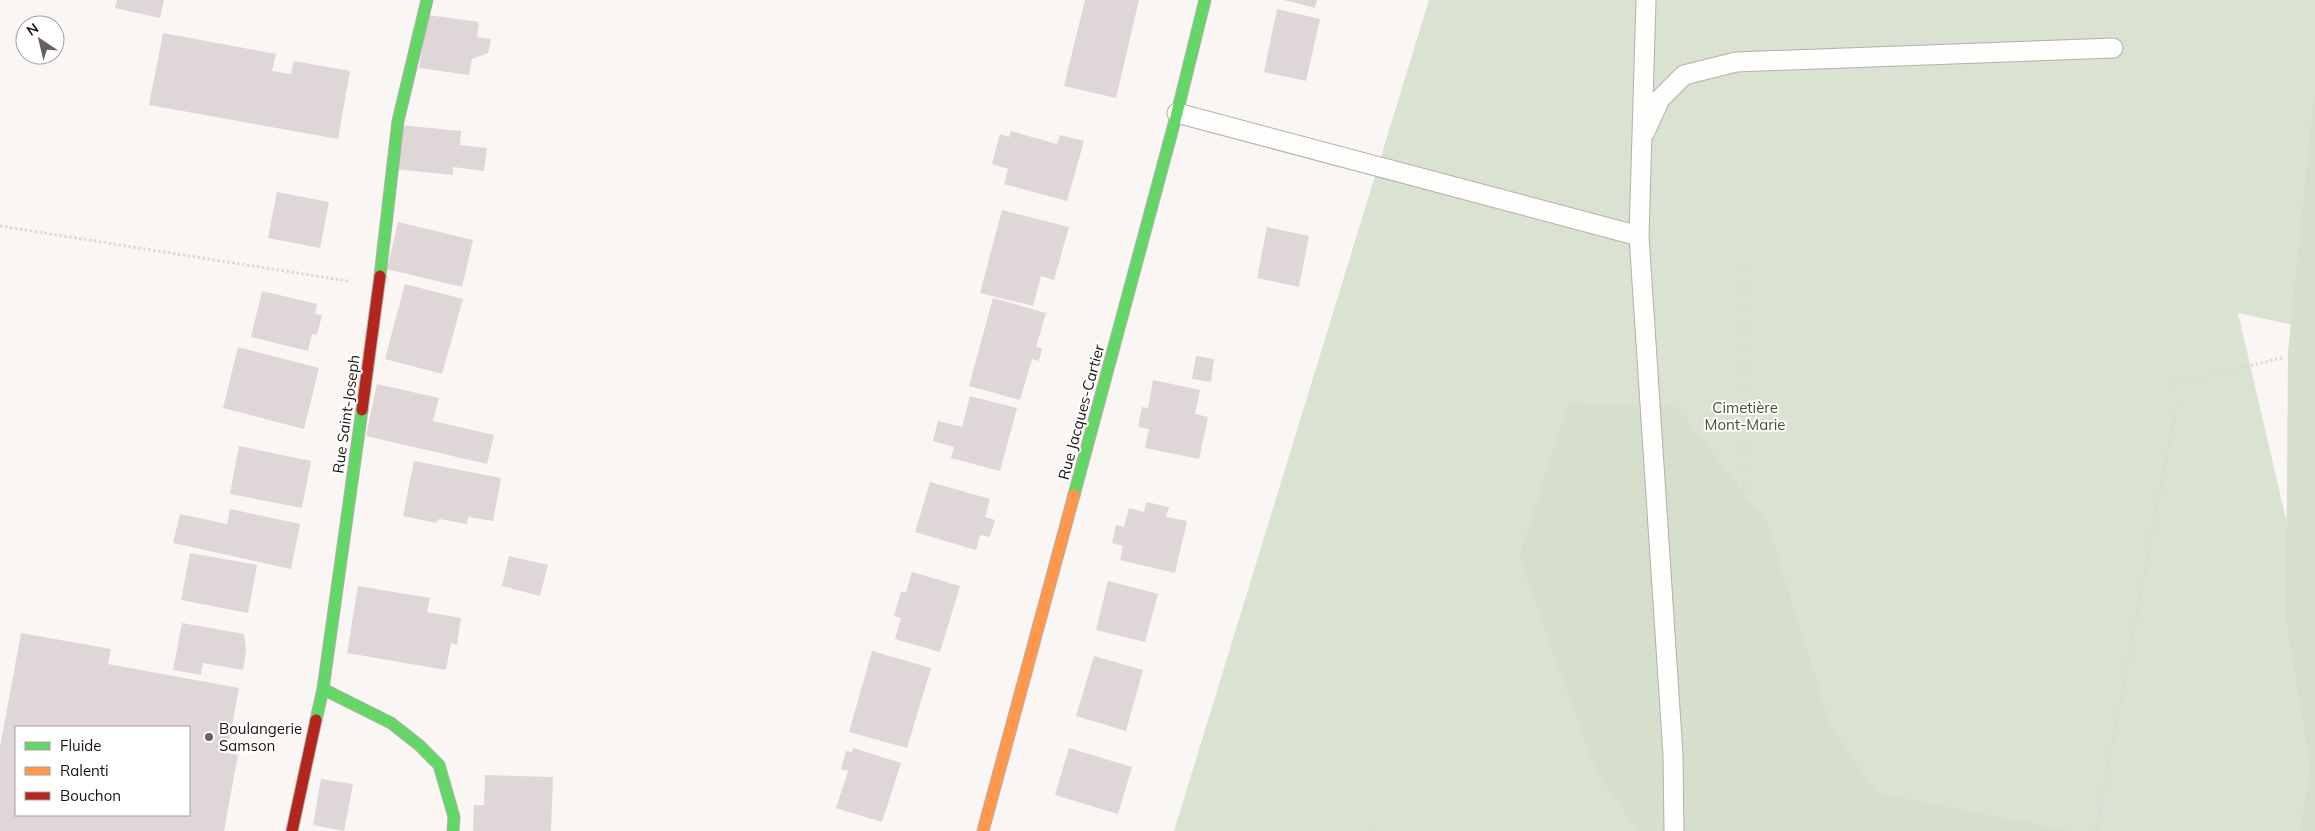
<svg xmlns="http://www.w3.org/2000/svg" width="2315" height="831" font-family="Mulish,sans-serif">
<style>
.green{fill:#dae2d2}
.forest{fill:#d5dfcb}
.building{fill:#dfd6d8;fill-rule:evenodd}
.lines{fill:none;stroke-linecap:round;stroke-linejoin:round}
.lane-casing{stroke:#b6aeab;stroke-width:21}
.fast-casing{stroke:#b6aeab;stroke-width:13}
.slow-casing{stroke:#b6aeab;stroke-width:13}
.jam-casing{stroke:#b6aeab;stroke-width:13}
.path{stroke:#dbd9d9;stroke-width:3;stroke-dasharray:2.5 2.5;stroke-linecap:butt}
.lane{stroke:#fefefd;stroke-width:19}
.fast{stroke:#63d668;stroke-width:11}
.slow{stroke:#ff974d;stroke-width:11}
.jam{stroke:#b3261e;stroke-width:11}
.poi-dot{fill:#69605d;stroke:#fff;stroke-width:2}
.labels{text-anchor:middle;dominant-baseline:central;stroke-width:4;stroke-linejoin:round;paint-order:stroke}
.park-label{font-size:15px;fill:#3a5725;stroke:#fff}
.street-label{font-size:15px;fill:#1b100c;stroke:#fff}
.poi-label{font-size:15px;fill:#1b100c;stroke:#fff;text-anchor:start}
</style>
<rect width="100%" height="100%" fill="#faf6f4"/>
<path class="green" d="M1429 0H2315V330L2238 313 2315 644V831H1174Z"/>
<g class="forest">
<path d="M2315 87V831H2300L2311 766 2286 618 2288 352Z"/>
<path d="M1569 402 1677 407 1767 523 1831 727 1877 793 2070 831H1639L1597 774 1519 557Z"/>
</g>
<g class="building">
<path d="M117 0H164L160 18 115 8Z"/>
<path d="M1085 0H1139L1116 98 1064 86Z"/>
<path d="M1284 0H1317L1315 8Z"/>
<path d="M1277 9 1320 19 1306 81 1264 72Z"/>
<path d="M428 15 479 22 477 37 491 39 488 53 472 59 469 75 419 68Z"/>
<path d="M163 33 276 54 272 71 291 74 294 61 350 71 338 139 149 105Z"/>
<path d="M399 125 461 131 460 145 487 148 484 171 453 167V175L394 169Z"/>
<path d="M1011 131 1057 144 1060 135 1084 141 1067 201 1004 184 1008 169 992 164 1000 134 1009 137Z"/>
<path d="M277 192 329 202 320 248 268 238Z"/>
<path d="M1002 210 1069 227 1054 280 1041 276 1033 306 980 293Z"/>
<path d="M398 222 473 240 462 287 387 269Z"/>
<path d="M1267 227 1309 236 1299 287 1257 278Z"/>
<path d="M405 284 463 299 442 374 385 359Z"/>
<path d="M262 291 317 304 315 314 322 315 317 335 312 334 308 351 251 337Z"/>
<path d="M993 298 1046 313 1036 347 1042 348 1039 361 1032 359 1020 400 969 386Z"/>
<path d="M238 347 319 368 304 429 223 408Z"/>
<path d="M1196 356 1214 359 1211 382 1192 379Z"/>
<path d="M1153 380 1200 390 1195 414 1208 417 1199 459 1145 448 1149 429 1138 427 1142 407 1148 408Z"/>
<path d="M377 384 439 398 433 421 494 435 487 464 366 436Z"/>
<path d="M970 396 1017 408 1000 471 951 458 954 447 933 441 938 421 962 427Z"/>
<path d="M239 446 311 461 302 508 230 494Z"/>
<path d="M414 461 501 478 493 521 468 517 467 524 439 519 436 523 403 516Z"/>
<path d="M930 482 990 499 985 517 995 520 990 537 980 535 976 550 915 532Z"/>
<path d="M1146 502 1169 507 1166 517 1187 521 1175 573 1120 560 1123 546 1112 543 1116 525 1124 527 1129 508 1144 512Z"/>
<path d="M230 509 300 524 291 569 173 543 180 514 227 524Z"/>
<path d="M190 553 257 565 248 613 181 600Z"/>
<path d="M509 556 548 565 540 596 502 586Z"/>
<path d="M912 572 960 586 940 652 895 639 901 618 894 616 901 592H906Z"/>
<path d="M1108 581 1158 594 1145 642 1096 630Z"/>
<path d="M358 586 430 598 427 612 461 618 457 645 451 643 446 670 347 653Z"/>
<path d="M182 623 244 634 246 650 243 670 203 663 201 675 173 670Z"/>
<path d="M21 633 111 649 108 664 239 688 227 753 238 755 224 831H0V747ZM16 727H189V815H16Z"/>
<path d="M872 651 931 668 907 748 849 732Z"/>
<path d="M1094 656 1143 670 1126 731 1076 716Z"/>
<path d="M853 748 901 763 882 822 836 808 848 771 841 769 846 751 852 752Z"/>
<path d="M1069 748 1132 767 1118 814 1055 795Z"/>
<path d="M485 775 553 777 551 831H473L474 805H484Z"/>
<path d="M321 779 353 784 344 831 313 825Z"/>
</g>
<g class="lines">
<g class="lane-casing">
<g id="lane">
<path d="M1646 0 1639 236 1673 755 1674 831"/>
<path d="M1177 113 1639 236"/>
<path d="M1645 132 1660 99 1684 75 1736 62 2113 48"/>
</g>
</g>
<g class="fast-casing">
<g id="fast">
<path d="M380 276 398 121 427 0"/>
<path d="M1074 495 1177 113 1205 0"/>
<path d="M323 689 391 723 419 745 439 765 454 817 453 831"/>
<path d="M316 720 323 689 362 410"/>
</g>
</g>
<g class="slow-casing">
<path id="slow" d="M983 831 1074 495"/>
</g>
<g class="jam-casing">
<g id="jam">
<path d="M362 410 380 276"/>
<path d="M292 831 316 720"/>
</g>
</g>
<g class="path">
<path d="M0 226 348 281"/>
<path d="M1744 264V762L1757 813 1773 831"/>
<path d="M2168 385 2282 358"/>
<path d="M1369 831V827"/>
<path d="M2096 831 2177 402"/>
</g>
<use href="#lane" class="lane"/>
<use href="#fast" class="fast"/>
<use href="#slow" class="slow"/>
<use href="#jam" class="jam"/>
</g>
<circle class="poi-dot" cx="209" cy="737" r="5"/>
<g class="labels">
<g class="park-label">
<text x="1745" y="407">Cimetière<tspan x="1745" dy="17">Mont-Marie</tspan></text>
</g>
<g class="street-label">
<text transform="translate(1081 412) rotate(-75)">Rue Jacques-Cartier</text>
<text transform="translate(346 414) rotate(-82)">Rue Saint-Joseph</text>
</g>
<g class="poi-label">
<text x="219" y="728">Boulangerie<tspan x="219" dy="17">Samson</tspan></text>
</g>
</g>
<rect x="15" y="726" width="175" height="90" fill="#ffffff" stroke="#a49f9e"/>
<rect x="25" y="742" width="25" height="8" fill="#63d668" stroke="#a49f9e"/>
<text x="60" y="751" font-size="15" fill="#1b100c">Fluide</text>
<rect x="25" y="767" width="25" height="8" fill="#ff974d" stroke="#a49f9e"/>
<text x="60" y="776" font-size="15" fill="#1b100c">Ralenti</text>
<rect x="25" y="792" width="25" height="8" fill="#b3261e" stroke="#a49f9e"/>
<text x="60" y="801" font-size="15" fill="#1b100c">Bouchon</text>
<g transform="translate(40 40) rotate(325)"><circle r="24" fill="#ffffff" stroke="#a49f9e"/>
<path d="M0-4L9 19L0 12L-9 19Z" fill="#69605d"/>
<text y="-8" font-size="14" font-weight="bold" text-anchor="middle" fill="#1b100c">N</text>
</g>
</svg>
